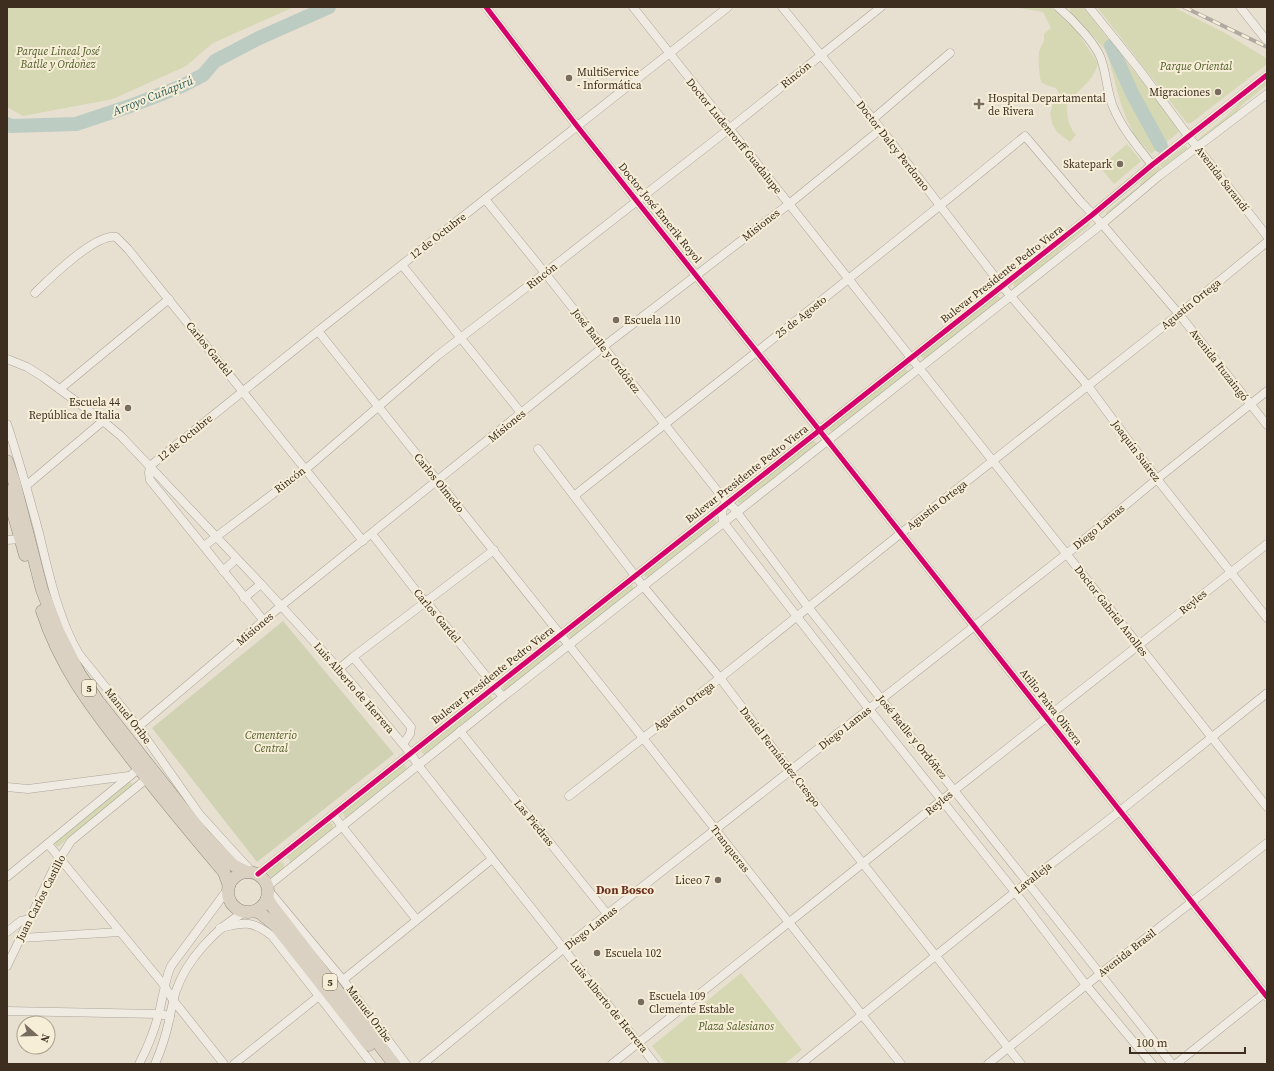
<svg xmlns="http://www.w3.org/2000/svg" width="1274" height="1071" font-family="'Source Serif 4',serif">
<style>
.green{fill:#d6d7b3}
.cemetery{fill:#d1d1b3}
.lines{fill:none;stroke-linecap:round;stroke-linejoin:round}
.river{stroke:#bcccc2;stroke-width:14}
.minor-casing{stroke:#ada599;stroke-width:9}
.highway-casing{stroke:#928b80;stroke-width:13}
.minor{stroke:#efebe3;stroke-width:8}
.highway{stroke:#dad1c2;stroke-width:12}
.rail-casing{stroke:#afaaa2;stroke-width:4}
.rail{stroke:#f7eed8;stroke-width:2.5;stroke-dasharray:8;stroke-linecap:butt}
.cycleway-casing{stroke:#f7eed8;stroke-width:8}
.cycleway{stroke:#d6006c;stroke-width:5}
.poi-dot{fill:#786c5e;stroke:#f7eed8;stroke-width:1.5}
.labels{text-anchor:middle;dominant-baseline:central;stroke-width:4;stroke-linejoin:round;paint-order:stroke}
.shield{fill:#f7eed8;stroke:#756857;stroke-width:1}
.shield-label{font-size:10px;font-weight:bold;fill:#3d2e20}
.park-label{font-size:11px;font-style:italic;fill:#4d5a26;stroke:#f7eed8}
.poi-label{font-size:11px;fill:#3d2e20;stroke:#f7eed8;text-anchor:start}
.street-label{font-size:11px;fill:#3d2e20;stroke:#f7eed8}
.water-label{font-size:12px;font-style:italic;fill:#2f5d5a;stroke:#f7eed8}
.neighbourhood-label{font-size:12px;font-weight:bold;fill:#6b2e1e;stroke:#f7eed8}
</style>
<rect width="100%" height="100%" fill="#e7e0d1"/>
<g class="green">
<path d="M7 7H294L213 43 186 66 113 99 23 116 7 107Z"/>
<path d="M1013 7H1051L1075 29 1098 63C1095 77 1084 86 1074 96H1067C1067 110 1066 124 1076 135L1070 142 1057 132 1052 123 1050 114 1053 103 1061 97 1056 88 1046 85 1041 82C1039 73 1038 61 1039 52 1041 44 1045 44 1044 34L1051 28 1043 12Z"/>
<path d="M1070 7H1083L1171 118 1179 132 1151 154 1135 136 1127 120 1120 101 1107 52 1094 37 1070 13Z"/>
<path d="M1097 7H1173L1225 33 1266 58 1267 64 1191 123H1187Z"/>
<path d="M1267 80V85L1243 104 1233 116 1198 141 1199 138 1227 116 1240 102Z"/>
<path d="M1127 144 1141 161 1114 184 1100 167Z"/>
<path d="M1185 146 1187 147V149L1162 168 1160 165Z"/>
<path d="M1159 166 1161 169 1149 179 1142 188 1107 215H1106V212L1139 186 1144 178Z"/>
<path d="M1088 223H1089L1090 225 1062 248 1053 259 1016 287 1014 286V282Z"/>
<path d="M996 296 1000 297V301L926 359 922 358V355Z"/>
<path d="M905 369 907 370 908 372 906 375 834 432 830 431V426Z"/>
<path d="M812 441 816 442 817 444 742 504 738 503V500Z"/>
<path d="M712 519 716 521 717 523 649 578 645 576 646 572Z"/>
<path d="M629 585 633 586 634 590 571 638H570L569 634 570 632Z"/>
<path d="M555 643 560 645V649L507 690H504L503 688 504 685Z"/>
<path d="M490 696 492 697 494 701 427 755H424L422 752 423 750Z"/>
<path d="M403 765H405L407 770 346 818 344 817 343 812Z"/>
<path d="M129 782 132 783 131 786 68 838 58 847 55 845 56 841Z"/>
<path d="M329 823 333 824V828L290 863 289 859 286 857Z"/>
<path d="M280 862 284 863V868L272 878 267 872Z"/>
<path d="M741 973 802 1050 784 1064H666L652 1046Z"/>
</g>
<path class="cemetery" d="M283 621 394 754 257 862 152 728Z"/>
<g class="lines">
<g class="river">
<path d="M1111 46 1132 93 1161 146"/>
<path d="M7 124 11 126 76 124 133 105 182 86 203 75 215 61 259 38 329 7"/>
</g>
<g class="minor-casing">
<g id="minor">
<path d="M486 7 577 126 828 441 1267 997"/>
<path d="M633 7 1267 807"/>
<path d="M782 7 881 129 1002 286 1088 386 1157 479 1267 618"/>
<path d="M1058 7C1071 18 1098 45 1102 62 1107 77 1107 94 1114 109 1123 130 1139 148 1152 165"/>
<path d="M1089 7 1138 68 1189 137 1267 236"/>
<path d="M1240 7 1267 41"/>
<path d="M873 119 950 53"/>
<path d="M485 199 545 273 727 503 733 507 808 607 1172 1064"/>
<path d="M402 265 522 414"/>
<path d="M35 293C49 279 96 233 116 237L128 249 363 541"/>
<path d="M318 331 643 738 901 1064"/>
<path d="M7 359 27 367 43 377 103 421 121 436 261 584 339 669 367 701 411 754 418 765 655 1064"/>
<path d="M60 389 169 299"/>
<path d="M7 424C19 460 29 496 39 533 48 571 59 621 79 654L138 727 200 815 252 872"/>
<path d="M538 449 643 586 720 678 790 771 1021 1064"/>
<path d="M27 485 103 421"/>
<path d="M574 496C725 376 877 259 1025 136L1081 202 1102 224 1179 314 1267 425"/>
<path d="M725 505C721 511 721 516 724 523L869 709 1015 892 1086 985 1152 1064"/>
<path d="M372 534 420 596 429 605 503 697"/>
<path d="M7 540 20 539"/>
<path d="M204 546 306 469 437 356 545 273 729 129 881 7"/>
<path d="M223 571 236 559"/>
<path d="M244 598 261 584"/>
<path d="M264 621 150 480 149 473 150 466 318 331 728 7"/>
<path d="M353 657 411 727 410 734 403 744"/>
<path d="M339 669 353 657 494 550"/>
<path d="M138 727 281 606 603 347 789 204 881 129"/>
<path d="M460 731 608 915"/>
<path d="M7 787 28 789 129 776"/>
<path d="M569 796 720 678 900 534 1179 314 1267 242"/>
<path d="M333 815 416 919"/>
<path d="M48 844 164 985 173 1000 224 1064"/>
<path d="M258 874 1092 215 1152 165 1267 75"/>
<path d="M7 877 142 766"/>
<path d="M268 886 503 697 1102 224 1159 176 1267 94"/>
<path d="M269 891 343 980 406 1064"/>
<path d="M220 928C244 922 252 920 272 936L372 1064"/>
<path d="M7 932 21 921 30 919"/>
<path d="M21 938 120 932"/>
<path d="M7 966 55 866 71 841 150 776"/>
<path d="M343 980 492 859"/>
<path d="M7 1011 158 1014 170 1016"/>
<path d="M139 1064C149 1045 158 1021 162 999 165 987 166 977 171 966L228 889"/>
<path d="M155 1064C161 1050 166 1035 169 1021 171 1011 173 1000 176 991 186 960 217 927 245 912"/>
<path d="M234 1064 319 996"/>
<path d="M423 1064 563 949 1074 548 1157 479 1267 391"/>
<path d="M612 1064 942 800 1267 544"/>
<path d="M801 1064 1015 892 1120 811 1267 693"/>
<path d="M988 1064 1100 974 1267 843"/>
<path d="M1176 1064 1267 991"/>
</g>
</g>
<g class="highway-casing">
<g id="highway">
<path d="M7 461 14 481 42 590 58 631 79 673 98 701 204 835 233 865 247 872"/>
<path d="M7 491 25 555"/>
<path d="M42 611C60 666 89 704 124 749 156 791 190 832 224 872L229 886"/>
<circle cx="248" cy="892" r="20"/>
<path d="M267 898 272 906 394 1064"/>
<path d="M254 911 260 913 275 925 369 1045"/>
</g>
</g>
<use href="#minor" class="minor"/>
<use href="#highway" class="highway"/>
<g class="rail-casing">
<path id="rail" d="M1184 7 1267 47"/>
</g>
<use href="#rail" class="rail"/>
<g class="cycleway-casing">
<g id="cycleway">
<path d="M486 7 577 126 828 441 1267 997"/>
<path d="M258 874 1092 215 1152 165 1267 75"/>
</g>
</g>
<use href="#cycleway" class="cycleway"/>
</g>
<g class="poi-dot">
<circle cx="569" cy="78" r="4"/>
<circle cx="1218" cy="92" r="4"/>
<path d="M977 98h4v4h4v4h-4v4h-4v-4h-4v-4h4z"/>
<circle cx="1120" cy="164" r="4"/>
<circle cx="616" cy="320" r="4"/>
<circle cx="128" cy="408" r="4"/>
<circle cx="718" cy="880" r="4"/>
<circle cx="597" cy="953" r="4"/>
<circle cx="641" cy="1002" r="4"/>
</g>
<g class="labels">
<g class="shield">
<rect x="82" y="680" width="14" height="16" rx="3"/>
<rect x="323" y="974" width="14" height="16" rx="3"/>
</g>
<g class="shield-label">
<text x="89" y="688">5</text>
<text x="330" y="982">5</text>
</g>
<g class="park-label">
<text x="58" y="51">Parque Lineal José<tspan x="58" dy="13">Batlle y Ordoñez</tspan></text>
<text x="1196" y="66">Parque Oriental</text>
<text x="271" y="735">Cementerio<tspan x="271" dy="13">Central</tspan></text>
<text x="736" y="1026">Plaza Salesianos</text>
</g>
<g class="poi-label">
<text x="577" y="72">MultiService<tspan x="577" dy="13">- Informática</tspan></text>
<text x="1210" y="92" text-anchor="end">Migraciones</text>
<text x="988" y="98">Hospital Departamental<tspan x="988" dy="13">de Rivera</tspan></text>
<text x="1112" y="164" text-anchor="end">Skatepark</text>
<text x="624" y="320">Escuela 110</text>
<text x="120" y="402" text-anchor="end">Escuela 44<tspan x="120" dy="13">República de Italia</tspan></text>
<text x="710" y="880" text-anchor="end">Liceo 7</text>
<text x="605" y="953">Escuela 102</text>
<text x="649" y="996">Escuela 109<tspan x="649" dy="13">Clemente Estable</tspan></text>
</g>
<g class="street-label">
<text transform="translate(796 75) rotate(-39)">Rincón</text>
<text transform="translate(734 136) rotate(51)">Doctor Ludenrorff Guadalupe</text>
<text transform="translate(893 146) rotate(52)">Doctor Dalcy Perdomo</text>
<text transform="translate(1222 179) rotate(52)">Avenida Sarandí</text>
<text transform="translate(660 213) rotate(51)">Doctor José Emerik Royol</text>
<text transform="translate(761 225) rotate(-38)">Misiones</text>
<text transform="translate(438 236) rotate(-38)">12 de Octubre</text>
<text transform="translate(1002 274) rotate(-38)">Bulevar Presidente Pedro Viera</text>
<text transform="translate(542 276) rotate(-38)">Rincón</text>
<text transform="translate(1191 304) rotate(-39)">Agustín Ortega</text>
<text transform="translate(801 317) rotate(-38)">25 de Agosto</text>
<text transform="translate(209 349) rotate(51)">Carlos Gardel</text>
<text transform="translate(606 351) rotate(52)">José Batlle y Ordóñez</text>
<text transform="translate(1219 365) rotate(52)">Avenida Ituzaingó</text>
<text transform="translate(507 426) rotate(-39)">Misiones</text>
<text transform="translate(185 438) rotate(-39)">12 de Octubre</text>
<text transform="translate(1136 451) rotate(53)">Joaquín Suárez</text>
<text transform="translate(747 474) rotate(-38)">Bulevar Presidente Pedro Viera</text>
<text transform="translate(290 480) rotate(-37)">Rincón</text>
<text transform="translate(439 483) rotate(51)">Carlos Olmedo</text>
<text transform="translate(937 505) rotate(-38)">Agustín Ortega</text>
<text transform="translate(1099 527) rotate(-40)">Diego Lamas</text>
<text transform="translate(1193 602) rotate(-39)">Reyles</text>
<text transform="translate(1111 611) rotate(52)">Doctor Gabriel Anolles</text>
<text transform="translate(437 616) rotate(50)">Carlos Gardel</text>
<text transform="translate(255 629) rotate(-40)">Misiones</text>
<text transform="translate(493 675) rotate(-38)">Bulevar Presidente Pedro Viera</text>
<text transform="translate(354 688) rotate(49)">Luis Alberto de Herrera</text>
<text transform="translate(684 706) rotate(-37)">Agustín Ortega</text>
<text transform="translate(1051 707) rotate(52)">Atilio Paiva Olivera</text>
<text transform="translate(128 716) rotate(52)">Manuel Oribe</text>
<text transform="translate(845 728) rotate(-38)">Diego Lamas</text>
<text transform="translate(912 737) rotate(51)">José Batlle y Ordóñez</text>
<text transform="translate(780 757) rotate(52)">Daniel Fernández Crespo</text>
<text transform="translate(939 803) rotate(-39)">Reyles</text>
<text transform="translate(534 823) rotate(51)">Las Piedras</text>
<text transform="translate(730 849) rotate(52)">Tranqueras</text>
<text transform="translate(1033 878) rotate(-38)">Lavalleja</text>
<text transform="translate(41 898) rotate(-63)">Juan Carlos Castillo</text>
<text transform="translate(591 928) rotate(-38)">Diego Lamas</text>
<text transform="translate(1127 953) rotate(-38)">Avenida Brasil</text>
<text transform="translate(609 1006) rotate(51)">Luis Alberto de Herrera</text>
<text transform="translate(369 1014) rotate(53)">Manuel Oribe</text>
</g>
<g class="water-label">
<text transform="translate(153 96) rotate(-22)">Arroyo Cuñapirú</text>
</g>
<g class="neighbourhood-label">
<text x="625" y="890">Don Bosco</text>
</g>
</g>
<rect width="1274" height="1071" fill="none" stroke="#3d2e20" stroke-width="16"/>
<g transform="translate(36 1035) rotate(110)"><circle r="19" fill="#f7eed8" stroke="#ada18e"/>
<path d="M0-3L7 15L0 10L-7 15Z" fill="#786c5e"/>
<text y="-6" font-size="11" font-weight="bold" text-anchor="middle" fill="#3d2e20">N</text>
</g>
<path d="M1130 1047v6h115v-6" fill="none" stroke="#3d2e20" stroke-width="2"/>
<text x="1136" y="1047" font-size="12" fill="#3d2e20" stroke="#f7eed8" stroke-width="3" paint-order="stroke">100 m</text>
</svg>
